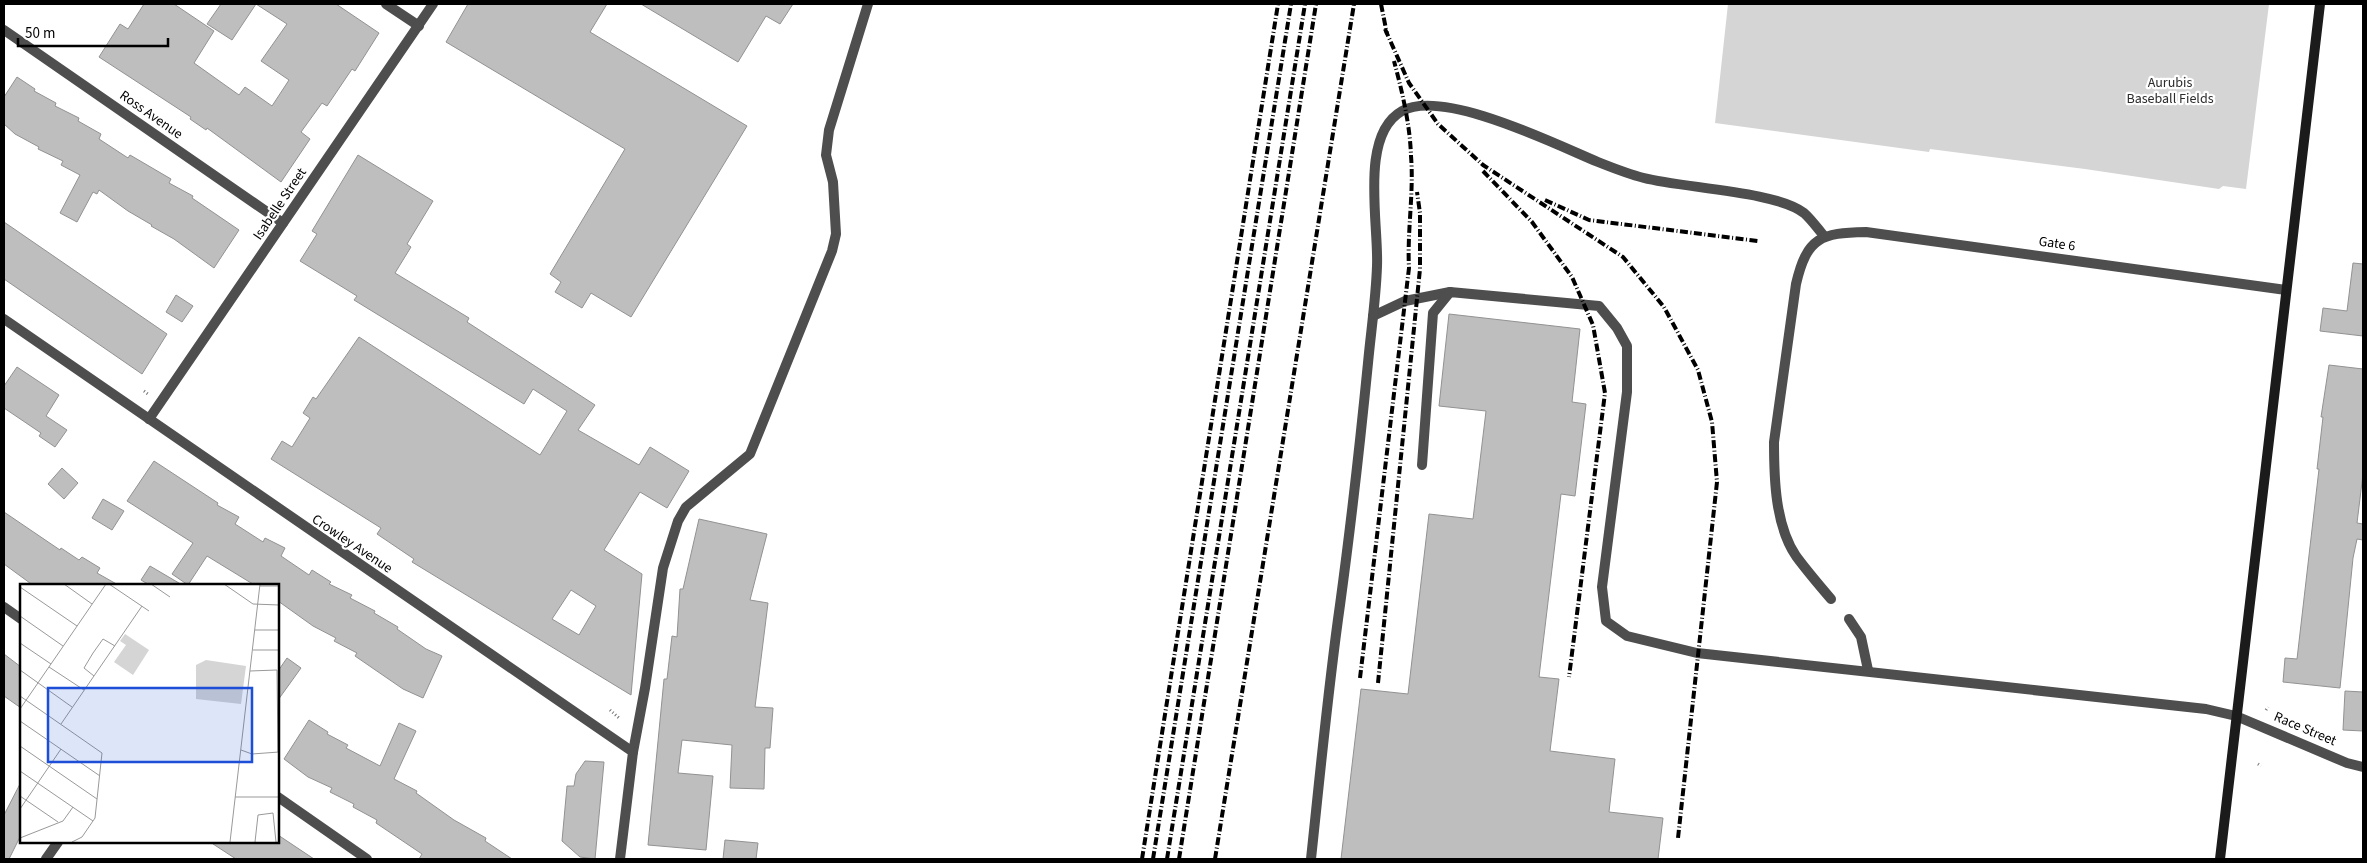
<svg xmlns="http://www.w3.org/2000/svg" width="2367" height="863" font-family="'Source Sans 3',sans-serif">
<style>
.green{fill:#d5d5d5}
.building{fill:#bebebe;stroke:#929292;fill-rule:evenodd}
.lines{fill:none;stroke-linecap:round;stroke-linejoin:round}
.path{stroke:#707070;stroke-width:3;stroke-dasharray:1 2.5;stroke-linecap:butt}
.lane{stroke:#4e4e4e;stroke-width:10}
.street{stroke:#4e4e4e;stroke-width:10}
.secondary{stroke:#1b1b1b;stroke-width:10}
.rail{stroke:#000;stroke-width:4;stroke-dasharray:8 2.5 1 2.5;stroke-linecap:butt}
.labels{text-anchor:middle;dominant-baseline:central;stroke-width:4.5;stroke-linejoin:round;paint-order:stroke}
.park-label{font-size:14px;fill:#2c2c2c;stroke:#fff}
.street-label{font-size:14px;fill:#000;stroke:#fff}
.inset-road{fill:none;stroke:#999;stroke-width:1}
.view{fill:#1d4ed8;fill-opacity:0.15;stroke:#1d4ed8;stroke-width:2.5}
.inset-edge{fill:none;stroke:#000;stroke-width:2.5}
</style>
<rect width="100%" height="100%" fill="#fff"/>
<path class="green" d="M1728 4H2269L2246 189 2223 186 2219 189 2085 169 1930 149 1929 152 1715 123Z"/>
<g class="building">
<path d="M144 4H174L214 31 194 63 239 95 245 87 272 106 289 80 261 61 287 24 256 4 232 40 207 24 221 4H336L379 33 355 71 352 69 327 106 322 103 301 132 310 139 281 182 207 128 206 130 190 119 191 117 99 57 120 24 128 29Z"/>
<path d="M468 4H607L590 32 747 126 631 317 591 293 582 308 555 292 561 282 550 274 625 149 446 42Z"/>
<path d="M641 4H793L780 24 766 16 738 62Z"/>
<path d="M17 77 35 89 34 91 56 103 55 106 79 118 78 121 101 134 99 139 128 158 130 155 171 179 169 183 193 196 192 198 239 230 214 268 174 239 151 226 152 225 128 211 99 190 97 194 93 192 77 222 60 213 80 175 61 165 63 161 38 149 39 147 15 134 4 124V97Z"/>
<path d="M358 155 433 201 407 244 411 247 395 273 469 318 467 322 595 405 578 430 639 465 650 447 689 471 667 508 640 492 604 550 642 574 631 695 412 562 414 559 377 534 381 528 271 459 282 441 292 447 310 418 303 413 313 397 316 399 359 337 540 455 567 411 533 389 524 404 354 300 357 296 300 261 317 234 312 231ZM571 590 596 606 579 635 552 619Z"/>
<path d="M4 222 167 334 142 374 4 279Z"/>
<path d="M2353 263 2363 264V336L2320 331 2323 308 2347 311Z"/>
<path d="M176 295 193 306 182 322 166 312Z"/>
<path d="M1449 314 1580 329 1572 402 1586 404 1575 496 1561 494 1539 677 1559 679 1550 751 1615 759 1609 812 1663 818 1658 859H1341L1361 689 1408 694 1429 514 1473 519 1486 411 1439 406Z"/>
<path d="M2329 365 2363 369V474L2357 523 2363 524V540L2357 539 2353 558 2340 688 2283 682 2285 658 2297 659 2319 469H2317L2323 417H2321Z"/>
<path d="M17 367 59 395 46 416 67 430 55 447 39 436 41 433 4 408V386Z"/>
<path d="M154 461 218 503 217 505 239 517 235 524 263 542 265 538 285 548 281 556 309 575 312 570 331 582 329 584 352 595 350 598 375 611 374 613 398 627 397 629 426 649 442 656 423 698 403 689 355 656 357 653 334 641 336 638 313 626 278 601V586H256L207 556 188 585 172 574 193 543 127 501Z"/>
<path d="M62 468 78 483 64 499 48 484Z"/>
<path d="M103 499 124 511 112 530 92 518Z"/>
<path d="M4 512 60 550 61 548 79 560 82 557 100 568 97 573 120 586H34L4 564Z"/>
<path d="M699 519 767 534 750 600 768 603 755 707 773 708 770 748H765L764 789 730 788 732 745 682 740 678 773 713 776 706 850 648 845 664 679H667L672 636 677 637 680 589H683Z"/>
<path d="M150 566 184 586H151L141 580Z"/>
<path d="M4 654 21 667V708L4 696Z"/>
<path d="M287 658 301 668 278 700V671Z"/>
<path d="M2345 691 2363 692V731L2343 730Z"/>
<path d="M309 720 328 732 327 734 348 745 346 748 380 766 399 723 416 731 394 779 417 791 416 793 454 820 486 838 485 841 512 859H419L422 854 376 823 377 820 353 807 354 804 330 792 332 788 308 777 284 759Z"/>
<path d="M585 761 604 762 595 859 580 857 562 841 567 786H574L576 774Z"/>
<path d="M21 782V835L9 859H4V815Z"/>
<path d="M278 835 314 859H236L210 842H278Z"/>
<path d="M725 840 758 843 756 859H723Z"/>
</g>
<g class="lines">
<g class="path">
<path d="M144 391 148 394"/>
<path d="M610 710 619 718"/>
<path d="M2266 710 2268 707"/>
<path d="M2258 764 2261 766"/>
</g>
<g class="lane">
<path d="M1373 316 1405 301 1450 292"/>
<path d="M1422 465 1433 313 1450 292 1599 306 1617 328 1627 346V392L1602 587 1606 621 1627 636 1697 653 2206 709 2236 716"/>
<path d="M1831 599C1819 585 1807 571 1796 556 1775 525 1774 478 1774 442L1796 284C1807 237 1821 233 1866 232L2286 290"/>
<path d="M1849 619 1861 637 1868 670"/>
<path d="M633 752 645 688 663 568 678 521 686 507 750 454 832 251 836 234 833 182 826 155 829 130 868 4"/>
<path d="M1311 859C1320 775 1328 689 1340 605 1351 524 1360 444 1368 363 1371 331 1376 298 1377 266 1379 224 1359 135 1402 111 1443 88 1557 145 1598 162 1613 168 1628 174 1644 178 1682 188 1776 191 1804 213 1811 219 1818 229 1824 236"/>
</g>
<g class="street">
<path d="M386 4 419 26"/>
<path d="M4 30 283 223"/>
<path d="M4 319 633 752 620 859"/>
<path d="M149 419 433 4"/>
<path d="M4 607 21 619"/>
<path d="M2236 716 2347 763 2363 767"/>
<path d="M278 797 367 859"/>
<path d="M46 859 58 842"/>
</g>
<path class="secondary" d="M2220 859 2320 4"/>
<g class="rail">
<path d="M1381 4 1387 34"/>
<path d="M1385 29 1409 83 1438 124 1483 165 1623 257 1664 307 1698 370 1712 422 1717 482 1678 838"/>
<path d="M1483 171 1532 222 1572 277 1593 325 1605 393 1569 677"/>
<path d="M1545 200 1589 220 1758 241"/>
<path d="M1360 678 1409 268C1407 231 1414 193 1411 156 1410 124 1402 91 1394 61"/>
<path d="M1378 683 1420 269V213L1417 192"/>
<path d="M1142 859 1278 4"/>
<path d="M1153 859 1291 4"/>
<path d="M1167 859 1305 4"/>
<path d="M1179 859 1316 4"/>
<path d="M1215 859 1354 4"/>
</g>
</g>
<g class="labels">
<g class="park-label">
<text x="2170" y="83">Aurubis<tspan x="2170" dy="16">Baseball Fields</tspan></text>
</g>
<g class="street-label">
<text transform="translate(151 115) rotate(35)">Ross Avenue</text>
<text transform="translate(280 204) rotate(-56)">Isabelle Street</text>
<text transform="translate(2057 244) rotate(8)">Gate 6</text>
<text transform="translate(352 544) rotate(34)">Crowley Avenue</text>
<text transform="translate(2305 729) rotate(23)">Race Street</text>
</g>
</g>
<g transform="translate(20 584)">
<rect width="259" height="259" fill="#fff"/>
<path d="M105 50 129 66 113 91 94 78 106 61 100 57ZM186 76 226 82 221 120 176 115V81Z" fill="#d5d5d5"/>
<path class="inset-road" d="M44 0 72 20M89 0 129 27M131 0 150 13M204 0 233 20 259 21M240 2H259M0 3 57 42M0 32 43 62M235 46H259M0 59 31 80M233 66H259M29 83 64 106M0 86 52 123M257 86 258 168M230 87 257 86M74 92 64 84 73 69 83 55 95 62M0 112 82 169 75 234 62 253 52 258M0 125 86 0M0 137 80 192M41 140 122 22M0 162 77 215M221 166 232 170 259 168M0 187 73 237M0 212 38 238M215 213H259M0 225 41 165M0 254 43 237 53 223M210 258 240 0M235 258 238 231 253 229 256 258"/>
<path class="view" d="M28 104H232V178H28Z"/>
<rect width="259" height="259" class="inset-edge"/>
</g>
<rect width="2367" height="863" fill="none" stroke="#000000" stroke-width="10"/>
<path d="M18 38v8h150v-8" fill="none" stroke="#000000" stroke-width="2.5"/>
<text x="25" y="38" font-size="15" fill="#000000" stroke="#ffffff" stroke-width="4" paint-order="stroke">50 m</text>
</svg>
